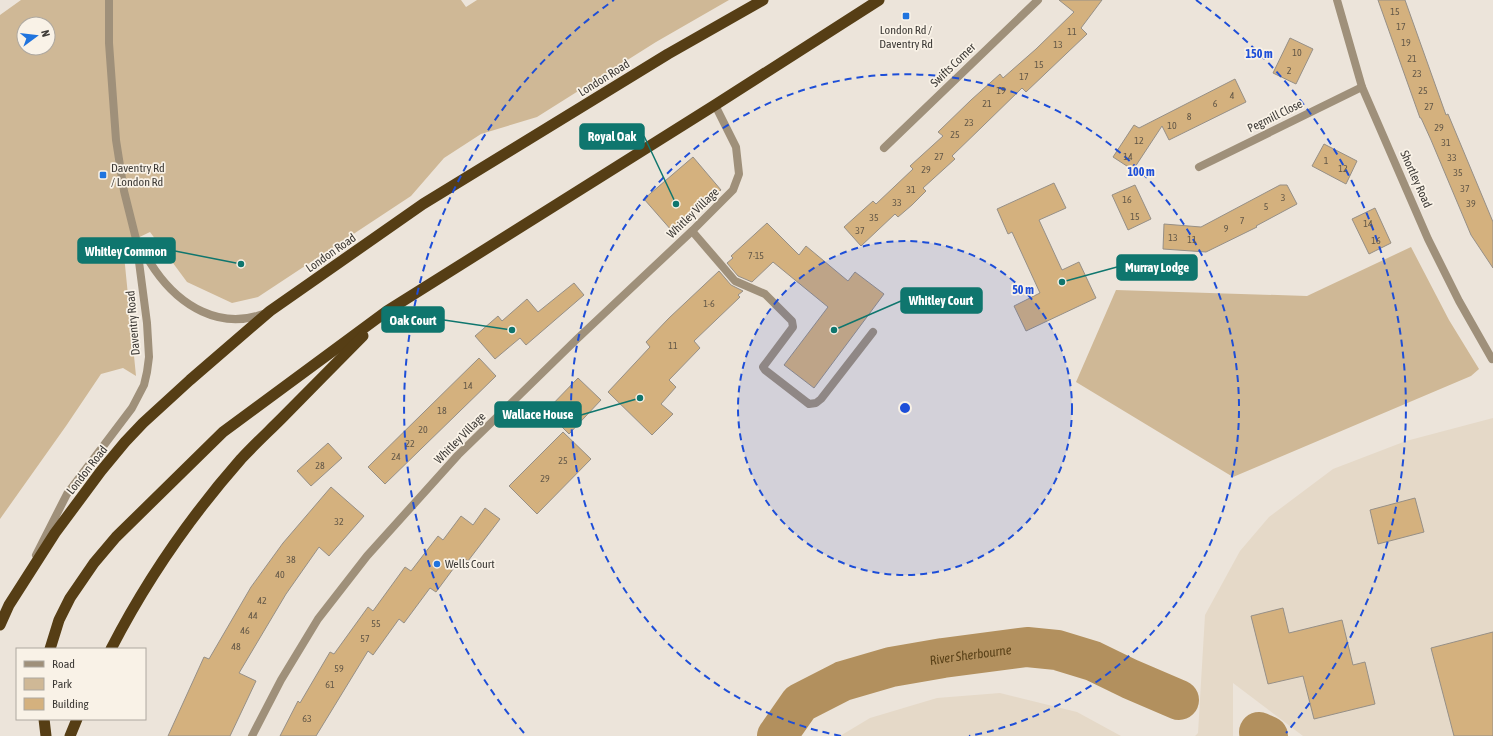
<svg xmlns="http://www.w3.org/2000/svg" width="1493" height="736" font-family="'Asap Condensed',sans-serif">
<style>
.built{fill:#e5d9c8}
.green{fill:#cfb896;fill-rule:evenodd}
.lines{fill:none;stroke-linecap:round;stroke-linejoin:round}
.river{stroke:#b2905e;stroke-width:40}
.building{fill:#d4b17e;stroke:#968f86}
.minor{stroke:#9f907a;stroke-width:8}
.tertiary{stroke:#9f907a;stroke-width:8}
.trunk{stroke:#563e15;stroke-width:11}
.ring{fill:none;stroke:#1d4ed8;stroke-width:2;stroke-dasharray:7 5}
.poi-dot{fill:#2074de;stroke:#f9f2e7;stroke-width:1.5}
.labels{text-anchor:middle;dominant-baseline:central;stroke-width:3.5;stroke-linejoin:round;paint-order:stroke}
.number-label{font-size:10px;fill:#635848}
.poi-label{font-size:12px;fill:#3d3a36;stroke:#f9f2e7;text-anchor:start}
.street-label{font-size:12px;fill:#3d3a36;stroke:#f9f2e7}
.water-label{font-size:13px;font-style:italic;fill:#594118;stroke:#f9f2e7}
.centre{fill:#1d4ed8;stroke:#f9f2e7;stroke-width:2}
.ring-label{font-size:12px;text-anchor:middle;font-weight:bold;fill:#1d4ed8;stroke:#f9f2e7;stroke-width:3.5;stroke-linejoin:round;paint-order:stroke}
.leader{fill:none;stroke:#0f766e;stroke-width:1.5}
.callout-dot{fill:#0f766e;stroke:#f9f2e7;stroke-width:1.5}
.callout{fill:#0f766e;stroke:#0f766e;stroke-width:1.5}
.callout-label{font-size:13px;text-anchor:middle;font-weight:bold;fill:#fff}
</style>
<rect width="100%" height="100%" fill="#ece4da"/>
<g class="built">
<path d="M1493 418V736H1303L1233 683V736H1195L1198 733 1205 615 1240 551 1269 517 1333 469 1406 441Z"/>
<path d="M1000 693 1077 712 1121 736H840L870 718 937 698Z"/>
</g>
<g class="green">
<path d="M21 0H461L466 7 477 0H729L656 42 537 117 481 134 444 158 411 196 258 297 232 303 187 282 150 232 123 245 136 376 123 368 101 374 66 426 0 519V15ZM24 24H48V48H24Z"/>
<path d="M1411 247 1449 320 1479 369 1471 376 1233 477 1076 382 1116 290 1307 296Z"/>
</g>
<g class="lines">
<g class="river">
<path d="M1259 732 1268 736"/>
<path id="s1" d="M777 736 800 703 843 681 891 667 943 658 1027 647 1057 650 1093 661 1130 679 1179 700"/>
</g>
</g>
<g class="building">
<path d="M1059 0H1102L1081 28 1087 34 1026 92 1022 88 984 125 952 156 955 159 923 188 926 191 912 205 898 217 895 214 861 246 844 227 873 201 876 204 913 169 910 166 943 136 938 132 971 100 1000 74 1003 78 1036 49 1074 12Z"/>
<path d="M1378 0H1405L1446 115 1448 114 1493 222V268L1471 235 1431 140 1421 118H1420Z"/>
<path d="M1290 38 1313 49 1296 84 1273 73Z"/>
<path d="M1235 79 1246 102 1169 140 1162 126 1133 170 1113 157 1134 125 1139 128Z"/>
<path d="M1324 144 1357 161 1346 184 1312 166Z"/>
<path d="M693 157 721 190 672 231 644 199Z"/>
<path d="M1054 183 1066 208 1039 220 1062 270 1079 262 1096 298 1026 331 1014 306 1040 293 1012 232 1008 234 997 209Z"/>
<path d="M1135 185 1151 219 1128 230 1112 195Z"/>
<path d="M1280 185H1287L1297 204 1256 226 1257 227 1206 252 1163 249 1164 224 1201 227Z"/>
<path d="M1375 208 1391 243 1369 254 1352 219Z"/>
<path d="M767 223 799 255 806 246 848 281 855 272 884 294 814 388 784 365 828 307 773 262 752 282 738 276 727 263 733 258 731 256Z"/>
<path d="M719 271 731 285 743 291 738 295 740 297 694 341 700 348 669 380 676 387 661 404 673 414 652 435 608 392 650 347 646 342 669 318Z"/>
<path d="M574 283 584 295 526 345 520 338 495 359 475 336 498 316 502 321 527 299 538 312Z"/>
<path d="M479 358 496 376 385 484 368 467Z"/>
<path d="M578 378 601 400 569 434 546 411Z"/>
<path d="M563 432 591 459 537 514 509 486Z"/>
<path d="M328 443 342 458 311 486 297 471Z"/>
<path d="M331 487 364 516 329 556 319 547 286 594 239 673 256 681 230 736H168L204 657 209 659 251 587 283 543Z"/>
<path d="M1415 498 1424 532 1378 544 1370 510Z"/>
<path d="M485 508 500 519 468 561 462 557 436 592 430 588 404 623 399 619 373 655 368 651 316 736H280L298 701 300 703 330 652 334 654 368 607 373 611 405 567 411 571 438 536 443 540 461 516 473 525Z"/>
<path d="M1283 608 1289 633 1342 620 1353 665 1365 662 1375 704 1314 719 1303 676 1268 684 1251 616Z"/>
<path d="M1493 632V736H1454L1431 648Z"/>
</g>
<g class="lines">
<g class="minor">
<path d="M1337 0 1362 87 1428 239 1459 301 1492 359"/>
<path d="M884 148 1038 0"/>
<path d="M1199 167 1362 87"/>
<path d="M692 231 735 281 765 294 792 321 793 327 763 367 765 370 809 404 816 403 821 399 873 332"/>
<path d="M252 736 281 680 318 619 367 556 458 455 577 339 692 231 733 190 739 174 736 147 715 105"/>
</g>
<g class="tertiary">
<path d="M137 242C143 251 149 261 155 270 180 306 220 330 263 314"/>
<path d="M36 555 67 494 132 408 144 385 147 372 149 357 147 323 136 239 124 191 116 140 109 43V0"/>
</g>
<g class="trunk">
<path d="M0 625 9 605 55 533 101 471 125 442 143 423 190 380 270 311 423 204 668 54 763 0"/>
<path d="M50 649 59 620 70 598 94 563 116 537 223 432 387 311 715 105 879 0"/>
<path d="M111 649C146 581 190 517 241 459 254 445 268 432 282 418 309 391 336 363 363 336"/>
<path d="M44 719 46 736"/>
<path d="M70 736 77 719"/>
</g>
</g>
<circle cx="905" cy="408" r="167" fill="#1d4ed8" fill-opacity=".12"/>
<g class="ring">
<circle cx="905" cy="408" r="167"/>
<path d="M841 736A334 334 0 1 1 969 736"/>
<path d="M524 733A501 501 0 0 1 614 0M1196 0A501 501 0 0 1 1286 733"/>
</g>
<g class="poi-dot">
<rect x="902" y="12" width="8" height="8" rx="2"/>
<rect x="99" y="171" width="8" height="8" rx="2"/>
<circle cx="437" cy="564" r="4"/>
</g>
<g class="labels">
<g class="number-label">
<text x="1395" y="11">15</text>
<text x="1401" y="26">17</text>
<text x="1072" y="31">11</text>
<text x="1406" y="42">19</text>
<text x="1058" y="44">13</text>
<text x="1297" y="52">10</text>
<text x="1412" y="58">21</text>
<text x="1039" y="64">15</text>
<text x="1289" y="70">2</text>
<text x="1417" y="73">23</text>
<text x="1024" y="76">17</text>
<text x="1001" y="90">19</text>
<text x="1423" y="90">25</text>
<text x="1232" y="95">4</text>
<text x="987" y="103">21</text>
<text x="1215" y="103">6</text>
<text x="1429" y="106">27</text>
<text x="1189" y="116">8</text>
<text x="969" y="122">23</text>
<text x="1172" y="125">10</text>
<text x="1439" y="127">29</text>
<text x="955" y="134">25</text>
<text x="1139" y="140">12</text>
<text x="1446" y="142">31</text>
<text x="939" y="156">27</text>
<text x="1128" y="156">14</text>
<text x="1452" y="157">33</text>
<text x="1326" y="160">1</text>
<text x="1343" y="168">12</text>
<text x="926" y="169">29</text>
<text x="1458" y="172">35</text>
<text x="1465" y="188">37</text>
<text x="911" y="189">31</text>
<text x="1283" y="197">3</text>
<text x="1127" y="199">16</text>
<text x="897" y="202">33</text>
<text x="1471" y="203">39</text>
<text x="1266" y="206">5</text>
<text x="1135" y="216">15</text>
<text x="874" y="217">35</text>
<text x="1242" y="220">7</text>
<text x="1368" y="223">14</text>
<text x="1226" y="228">9</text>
<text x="860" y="230">37</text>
<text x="1173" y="237">13</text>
<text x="1192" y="239">11</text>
<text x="1376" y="240">16</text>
<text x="756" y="255">7-15</text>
<text x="709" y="303">1-6</text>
<text x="673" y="345">11</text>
<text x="468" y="385">14</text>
<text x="442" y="410">18</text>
<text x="423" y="429">20</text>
<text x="410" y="443">22</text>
<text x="396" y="456">24</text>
<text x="563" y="460">25</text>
<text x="320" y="465">28</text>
<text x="545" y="478">29</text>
<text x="339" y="521">32</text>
<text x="291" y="559">38</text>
<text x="280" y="574">40</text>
<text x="262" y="600">42</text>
<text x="253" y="615">44</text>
<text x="376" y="623">55</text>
<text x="245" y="630">46</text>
<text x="365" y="638">57</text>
<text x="236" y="646">48</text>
<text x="339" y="668">59</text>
<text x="330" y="684">61</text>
<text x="307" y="718">63</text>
</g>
<g class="poi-label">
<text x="906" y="30" text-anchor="middle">London Rd /<tspan x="906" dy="14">Daventry Rd</tspan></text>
<text x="111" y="168">Daventry Rd<tspan x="111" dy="14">/ London Rd</tspan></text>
<text x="445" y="564">Wells Court</text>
</g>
<g class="street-label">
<text transform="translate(953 65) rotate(-44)">Swifts Corner</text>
<text transform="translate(604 78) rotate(-32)">London Road</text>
<text transform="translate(1275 116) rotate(-26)">Pegmill Close</text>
<text transform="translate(1416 179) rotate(66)">Shortley Road</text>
<text transform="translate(693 213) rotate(-44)">Whitley Village</text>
<text transform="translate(331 253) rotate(-35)">London Road</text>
<text transform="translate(133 323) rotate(-95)">Daventry Road</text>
<text transform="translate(460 438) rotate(-45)">Whitley Village</text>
<text transform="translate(87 470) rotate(-52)">London Road</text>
</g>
<g class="water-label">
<text stroke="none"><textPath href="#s1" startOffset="219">River Sherbourne</textPath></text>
</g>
</g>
<circle cx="905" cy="408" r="6" class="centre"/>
<g class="ring-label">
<text x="1259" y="58">150 m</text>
<text x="1141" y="176">100 m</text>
<text x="1023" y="294">50 m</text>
</g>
<path class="leader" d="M676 204L644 136M241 264L175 251M1062 282L1117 267M834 330L901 301M512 330L444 320M640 398L581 415"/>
<g class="callout-dot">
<circle cx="676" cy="204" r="4"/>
<circle cx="241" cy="264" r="4"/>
<circle cx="1062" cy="282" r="4"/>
<circle cx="834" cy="330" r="4"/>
<circle cx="512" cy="330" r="4"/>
<circle cx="640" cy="398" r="4"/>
</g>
<g class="callout">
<rect x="580" y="124" width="64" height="25" rx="4"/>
<rect x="78" y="238" width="97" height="25" rx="4"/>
<rect x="1117" y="255" width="80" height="25" rx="4"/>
<rect x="901" y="288" width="81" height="25" rx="4"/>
<rect x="382" y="307" width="62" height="25" rx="4"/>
<rect x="495" y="402" width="86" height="25" rx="4"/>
</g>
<g class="callout-label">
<text x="612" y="141">Royal Oak</text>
<text x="126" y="256">Whitley Common</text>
<text x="1157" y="272">Murray Lodge</text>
<text x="941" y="305">Whitley Court</text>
<text x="413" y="325">Oak Court</text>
<text x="538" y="419">Wallace House</text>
</g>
<rect x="16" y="648" width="130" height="72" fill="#f9f2e7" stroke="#aea8a0"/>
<rect x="24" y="661" width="20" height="6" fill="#9f907a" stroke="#aea8a0"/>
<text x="52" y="668" font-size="12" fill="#3d3a36">Road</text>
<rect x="24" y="678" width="20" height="12" fill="#cfb896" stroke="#aea8a0"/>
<text x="52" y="688" font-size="12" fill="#3d3a36">Park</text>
<rect x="24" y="698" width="20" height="12" fill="#d4b17e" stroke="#aea8a0"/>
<text x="52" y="708" font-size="12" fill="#3d3a36">Building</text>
<g transform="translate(36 36) rotate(75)"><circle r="19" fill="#f9f2e7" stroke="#aea8a0"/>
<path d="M0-3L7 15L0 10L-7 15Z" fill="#2074de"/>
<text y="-6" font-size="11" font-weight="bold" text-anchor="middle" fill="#3d3a36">N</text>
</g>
</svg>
